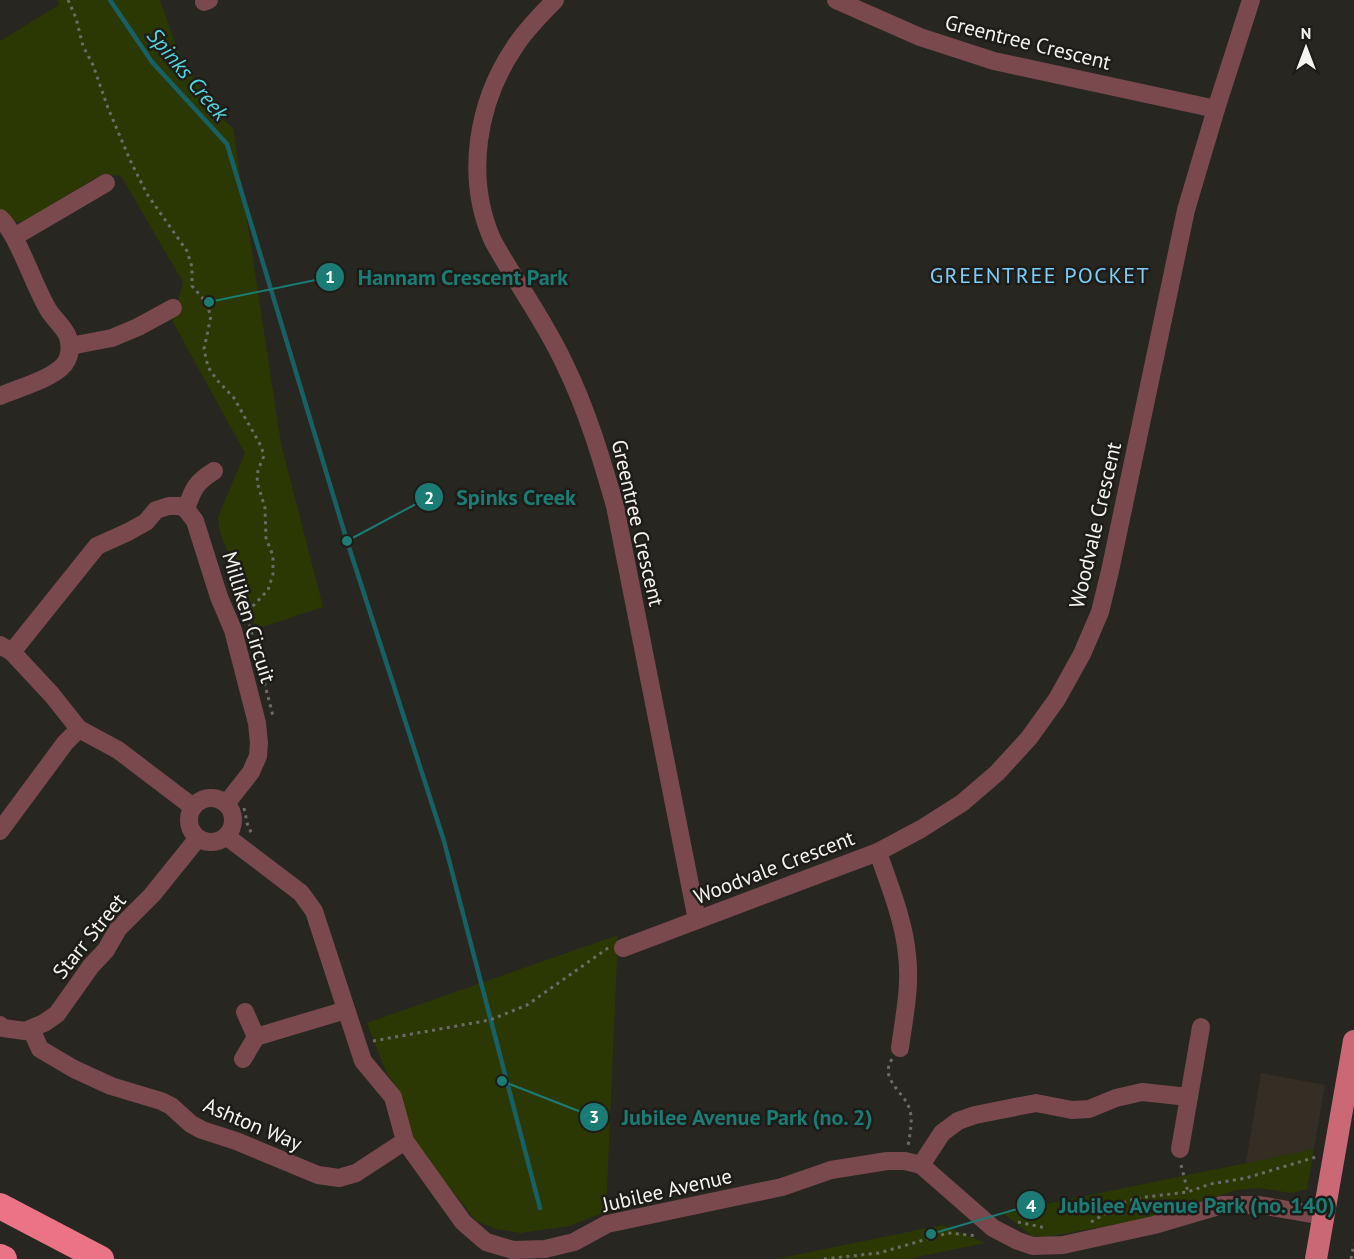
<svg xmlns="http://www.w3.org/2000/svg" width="1354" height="1259" font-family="'PT Sans',sans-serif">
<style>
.built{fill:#342e25}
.green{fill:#2c3803}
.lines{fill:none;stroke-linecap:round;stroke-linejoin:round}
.stream{stroke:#166066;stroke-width:4.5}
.path{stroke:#6d6b67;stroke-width:3;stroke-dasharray:3 4.5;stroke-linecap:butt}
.minor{stroke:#79494e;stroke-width:18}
.major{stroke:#ca6876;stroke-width:22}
.highway{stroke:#ea7485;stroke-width:26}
.labels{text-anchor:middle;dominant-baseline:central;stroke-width:5;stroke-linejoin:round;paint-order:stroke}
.street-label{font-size:21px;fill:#f5f3f0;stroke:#1e1c18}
.water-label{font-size:22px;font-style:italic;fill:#4ed7e1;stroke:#1e1c18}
.neighbourhood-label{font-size:22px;letter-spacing:1.5px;fill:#7dcef9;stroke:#1e1c18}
.leader{fill:none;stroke:#1a7c74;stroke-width:2}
.callout-dot{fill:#1a7c74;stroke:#1e1c18;stroke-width:2}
.mark-label{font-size:18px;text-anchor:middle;font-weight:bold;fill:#fff}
.callout-label{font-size:22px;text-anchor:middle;font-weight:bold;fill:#1a7c74;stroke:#1e1c18;stroke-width:5;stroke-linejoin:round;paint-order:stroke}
</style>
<rect width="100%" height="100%" fill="#282621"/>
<path class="built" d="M1261 1073 1325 1085 1314 1149 1246 1163Z"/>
<g class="green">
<path d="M57 0H160L177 49 214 112 233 128 281 444 323 607 256 629 220 532 218 517 245 453 173 322 183 282 121 176 109 175 95 178 28 220C16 225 10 219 0 212V41L59 5Z"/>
<path d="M618 935 606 1212 569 1226 520 1233 496 1229 476 1221 413 1140 399 1091 386 1072 367 1023Z"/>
<path d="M1314 1149 1307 1189 1292 1193 1258 1188 1237 1190 1149 1218 1047 1237 1032 1236 1003 1213Z"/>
<path d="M942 1225 985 1243 907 1259H776Z"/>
</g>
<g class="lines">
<path class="stream" d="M110 0 152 62 227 144 347 541 444 841 540 1208"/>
<g class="path">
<path d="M68 0 76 18 83 46 93 65 108 108 130 160 147 194 187 251 192 267V286L205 301 211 316 204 349 208 367 217 380 234 398 261 446 264 456 258 470 257 482 265 508 266 538 273 556V574L268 590 252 607 248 619 273 716"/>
<path d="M244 808 248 827 253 835"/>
<path d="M373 1041 490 1020 527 1005 608 948"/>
<path d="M892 1059C880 1078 900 1089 908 1105 914 1118 910 1132 908 1147"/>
<path d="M1181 1165 1188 1192"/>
<path d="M1018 1222 1046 1228"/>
<path d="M1091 1222 1127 1201 1146 1197 1188 1192 1210 1184 1246 1178 1316 1157"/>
<path d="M824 1259 879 1253 948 1233 978 1236"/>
<path d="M1351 1259 1354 1244"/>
</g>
<g class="minor">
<path d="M555 0C541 15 525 30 514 48 477 103 465 177 492 239 497 249 504 260 510 270 529 301 550 332 565 365 587 410 601 457 615 506L697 920"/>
<path d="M836 0 920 37 994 61 1216 109"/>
<path d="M204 2 209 0"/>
<path d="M0 218C18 234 34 287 49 311 55 320 64 327 68 337 70 345 71 352 67 360 60 377 18 388 0 396"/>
<path d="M14 237 106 183"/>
<path d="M70 346 112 338 138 327 173 308"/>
<path d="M186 509C193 489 196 482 214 471"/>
<path d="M0 645 12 652 52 695 79 729 118 750 193 807"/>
<path d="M12 652 97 546 128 532 146 522 156 510 169 506H180L186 509 195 521 219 597 233 630 257 723 259 743 258 756 251 772 226 804"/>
<circle cx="211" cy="820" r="22"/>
<path d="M0 831 65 743 79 729"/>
<path d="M226 836 301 893 314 911 363 1061 393 1097 405 1141 463 1222 486 1242 513 1250 545 1249 574 1242 607 1224 782 1187 831 1170 887 1161H905L921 1165 993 1228 1018 1241 1033 1246 1063 1245 1154 1225 1222 1205H1259L1323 1216"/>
<path d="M878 852C889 885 904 920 907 955 911 986 904 1017 900 1048"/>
<path d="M623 948 878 852 921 829 962 803 997 773 1029 738 1057 699 1082 654 1100 612 1110 571 1186 210 1216 109 1251 0"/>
<path d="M0 1025 3 1028 25 1031 44 1023 57 1014 91 966 106 950 118 929 152 895 198 838"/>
<path d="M31 1029 40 1049 74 1069 111 1086 161 1101 171 1106 191 1124 202 1130 236 1141 318 1175 339 1178 356 1173 405 1141"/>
<path d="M256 1037 346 1010"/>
<path d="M243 1059 256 1037 245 1012"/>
<path d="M1180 1149 1201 1027"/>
<path d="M921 1165 942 1133 958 1121 975 1115 1036 1103 1072 1110 1089 1109 1116 1098 1142 1092 1189 1097"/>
</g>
<path class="major" d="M1316 1259 1354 1041"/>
<g class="highway">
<path d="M0 1206 101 1259"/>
<path d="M0 1257 4 1259"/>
</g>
</g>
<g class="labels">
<g class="street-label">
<text transform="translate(1028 42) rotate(14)">Greentree Crescent</text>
<text transform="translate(638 523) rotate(77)">Greentree Crescent</text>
<text transform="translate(1095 525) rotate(-77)">Woodvale Crescent</text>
<text transform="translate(249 617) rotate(73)">Milliken Circuit</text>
<text transform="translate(774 867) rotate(-21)">Woodvale Crescent</text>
<text transform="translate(89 936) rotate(-51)">Starr Street</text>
<text transform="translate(253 1124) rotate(23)">Ashton Way</text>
<text transform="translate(667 1190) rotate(-13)">Jubilee Avenue</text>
</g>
<g class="water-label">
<text transform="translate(188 74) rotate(50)">Spinks Creek</text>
</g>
<g class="neighbourhood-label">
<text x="1040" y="275">GREENTREE POCKET</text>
</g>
</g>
<path class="leader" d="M209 302L330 277M347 541L429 497M502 1081L594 1117M931 1234L1031 1205"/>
<g class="callout-dot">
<circle cx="209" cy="302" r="6"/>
<circle cx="347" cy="541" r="6"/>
<circle cx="502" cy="1081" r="6"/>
<circle cx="931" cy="1234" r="6"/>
<circle cx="330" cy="277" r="15"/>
<circle cx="429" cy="497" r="15"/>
<circle cx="594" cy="1117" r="15"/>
<circle cx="1031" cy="1205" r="15"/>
</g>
<g class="mark-label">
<text x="330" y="283">1</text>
<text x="429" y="504">2</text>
<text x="594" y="1123">3</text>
<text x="1031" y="1212">4</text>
</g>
<g class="callout-label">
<text x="463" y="285">Hannam Crescent Park</text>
<text x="516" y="505">Spinks Creek</text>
<text x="747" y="1125">Jubilee Avenue Park (no. 2)</text>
<text x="1197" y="1213">Jubilee Avenue Park (no. 140)</text>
</g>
<g transform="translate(1306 48)" stroke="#1e1c18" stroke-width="4.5" paint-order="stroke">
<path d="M0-4.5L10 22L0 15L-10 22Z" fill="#f5f3f0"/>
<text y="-9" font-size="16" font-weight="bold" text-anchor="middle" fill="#f5f3f0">N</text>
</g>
</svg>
